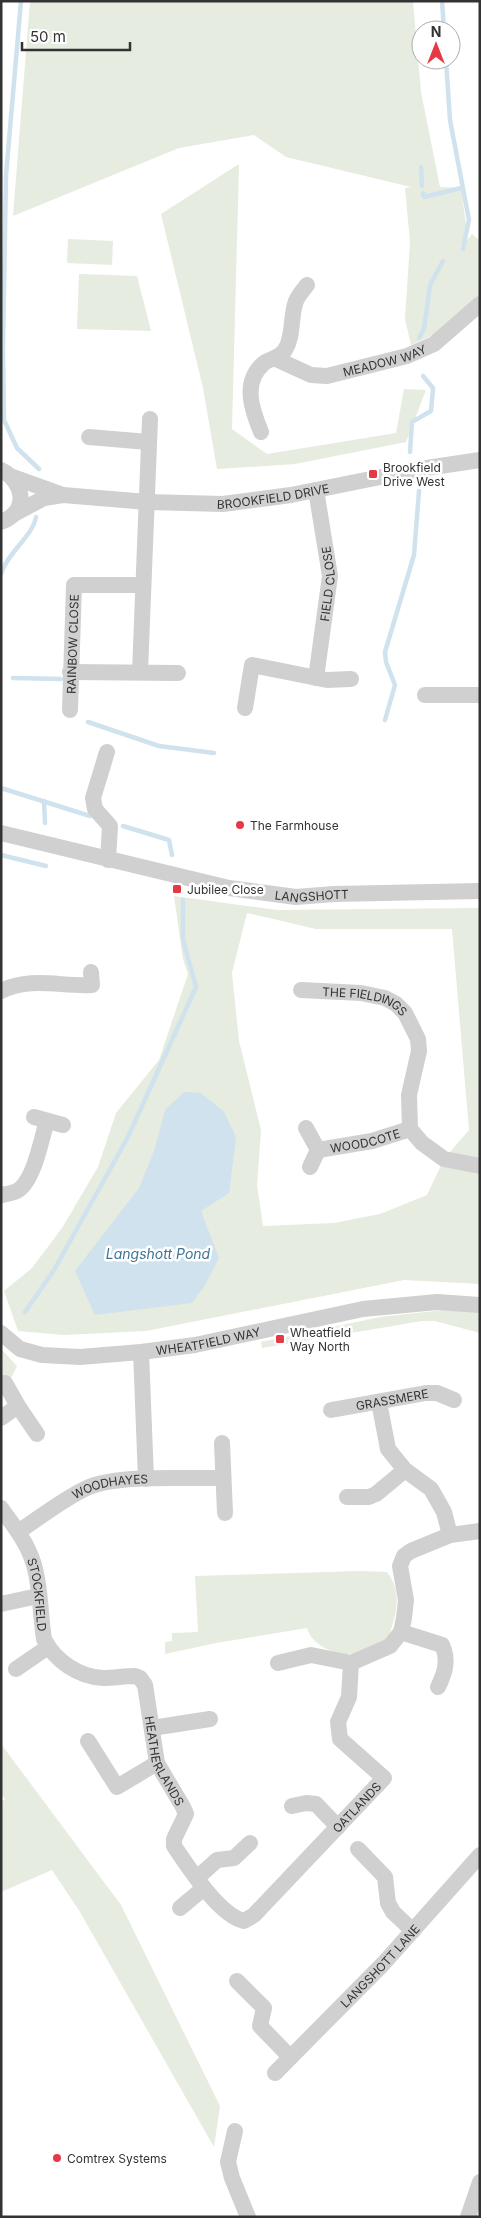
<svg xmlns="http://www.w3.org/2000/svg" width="481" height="2218" font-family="Inter,sans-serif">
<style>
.green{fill:#e6ecdf;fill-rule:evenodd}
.water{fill:#cfe2ee}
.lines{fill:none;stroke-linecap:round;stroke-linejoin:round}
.stream{stroke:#cfe2ee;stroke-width:4.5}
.street{stroke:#d0d0d0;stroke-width:16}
.poi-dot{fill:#e63946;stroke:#fff;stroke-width:2}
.labels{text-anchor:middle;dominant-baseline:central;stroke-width:5;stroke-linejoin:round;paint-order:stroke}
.street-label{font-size:12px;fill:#333;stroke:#fff}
.poi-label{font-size:12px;fill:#333;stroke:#fff;text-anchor:start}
.water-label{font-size:14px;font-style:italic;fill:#3f7597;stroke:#fff}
</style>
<rect width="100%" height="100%" fill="#fff"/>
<g class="green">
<path d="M30 1H413L421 92 440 187 461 188 467 232 460 249 472 234 480 241V295L435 334 411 345 405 319 410 242 405 188 411 187 286 157 254 135 179 148 13 216Z"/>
<path d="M239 164 232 429 267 454 396 433 404 389 426 390 406 442 295 464 217 469 203 388 161 214Z"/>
<path d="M68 239 113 241 112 265 67 263Z"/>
<path d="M79 274 137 276 151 331 77 329Z"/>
<path d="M174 896 277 910 480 908V1284L404 1280 146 1331 64 1335 18 1331 4 1291 32 1268 62 1228 98 1167 116 1113 159 1060 188 974 183 959ZM247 913 316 929H452L469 1130 444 1159 427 1195 380 1214 334 1223 263 1226 257 1185 261 1130 239 1041 232 973Z"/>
<path d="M462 1308 480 1311V1333L435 1321H422L262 1348 261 1342 380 1317Z"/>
<path d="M2 1350 17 1366 1 1398V1351Z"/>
<path d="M361 1571 387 1572C404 1594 395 1616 388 1640 377 1644 362 1653 351 1654 333 1655 312 1645 307 1628L216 1643 165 1654V1642L172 1641V1633L198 1632 195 1576Z"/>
<path d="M1 1744 121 1905 220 2106 214 2147 80 1912 52 1870 1 1892V1802L5 1799 1 1793Z"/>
</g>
<path class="water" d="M184 1092 201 1093 224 1112 236 1137 229 1193 201 1211 219 1258 205 1285 192 1303 95 1315 75 1271 139 1188 154 1151 165 1110Z"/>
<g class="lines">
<g class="stream">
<path d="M21 1 6 175 3 348 4 420 17 448 39 469"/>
<path d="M442 1 444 30"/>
<path d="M446 60 450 120 469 220 463 249"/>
<path d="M421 167 422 186"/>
<path d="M423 193 424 197 461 188"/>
<path d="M419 338 424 329 430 285 443 261"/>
<path d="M410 452 412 422 431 411 433 388 423 376"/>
<path d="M1 574C7 553 33 536 36 517"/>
<path d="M13 678 61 679"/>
<path d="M385 720 395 685 386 662 385 652 414 555 419 491"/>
<path d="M88 722 159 746 214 753"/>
<path d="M1 788 90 816"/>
<path d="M44 801 45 823"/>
<path d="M123 826 169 840 172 855"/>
<path d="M1 855 46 866"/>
<path d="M25 1312 54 1270 128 1137 196 987 183 940V900"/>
</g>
<g class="street">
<path id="s1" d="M276 359 311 375 327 376 407 356 434 344 480 304"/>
<path d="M261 432C252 410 242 383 263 364 269 358 279 359 285 350 294 336 290 317 296 301 298 296 303 290 307 285"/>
<path d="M89 437 148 442"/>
<path d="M1 470C25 482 29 512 1 522"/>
<path id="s2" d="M13 477 63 495 147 502 223 504 291 495 420 469 480 460"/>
<path d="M14 514 44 498 63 495"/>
<path d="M70 672 178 673"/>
<path d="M140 672 150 419"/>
<path id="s3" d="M316 678 330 576 316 490"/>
<path d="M425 695H480"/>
<path d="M245 708 252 665 327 680 351 679"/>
<path id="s4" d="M70 710 74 585H142"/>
<path d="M107 752 93 798 95 809 110 826 108 860"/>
<path id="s5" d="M1 833 229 888 296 897 334 894 480 891"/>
<path id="s6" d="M301 990 361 993 385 998 396 1004 405 1013 418 1039 419 1051 409 1095 410 1129 422 1143 444 1159 480 1166"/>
<path d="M1 991C31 976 61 987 92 985L91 972"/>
<path d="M34 1117 63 1125"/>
<path d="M306 1128 318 1150 310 1167"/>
<path id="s7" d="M318 1150 372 1141 410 1129"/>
<path d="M1 1195C7 1194 15 1193 20 1189 35 1176 41 1140 47 1121"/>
<path id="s8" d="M1 1333 20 1349 42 1355 80 1357 141 1352 195 1345 363 1309 437 1302 480 1305"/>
<path d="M141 1352 146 1479"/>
<path d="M5 1383 18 1406"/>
<path d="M379 1402 388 1449 405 1470 431 1489 444 1512 450 1535"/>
<path id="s9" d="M331 1410 426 1393H437L454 1400"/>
<path d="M1 1418 18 1406 37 1434"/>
<path d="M222 1443 225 1513"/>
<path d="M347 1497H369L376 1494 405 1470"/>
<path id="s10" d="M1 1508C13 1525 27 1542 33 1562 41 1585 40 1615 44 1639 55 1661 79 1677 103 1678 114 1678 124 1676 135 1676L140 1678 145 1685 157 1763 183 1807 186 1814 174 1839V1846C189 1868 219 1915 244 1921L254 1915 384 1778 340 1739 338 1722 349 1697 351 1663"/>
<path id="s11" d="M18 1532C41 1517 64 1498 89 1487 120 1474 187 1479 222 1478"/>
<path d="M1 1604 38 1596"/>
<path d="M401 1632 442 1645C449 1660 445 1673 438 1687"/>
<path d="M278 1663 311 1655 351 1663 390 1646 401 1632 404 1618 406 1600 400 1566 404 1556 411 1551 450 1535 480 1531"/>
<path d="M16 1669 48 1647"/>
<path d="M152 1728 210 1719"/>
<path d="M88 1741 117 1787 157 1763"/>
<path d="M292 1806 306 1803 316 1804 338 1827"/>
<path d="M358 1849 385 1877 388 1903 393 1912 413 1931"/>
<path d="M197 1878 217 1860 234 1858 250 1843"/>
<path d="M180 1908 204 1888"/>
<path d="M237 1981 264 2008 260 2026 290 2057"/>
<path id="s12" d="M275 2073 383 1964 480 1855"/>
<path d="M235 2131 228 2162 232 2178 248 2217"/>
<path d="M468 2217 480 2182"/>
</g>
</g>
<g class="poi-dot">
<rect x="368" y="469" width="10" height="10" rx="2.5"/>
<circle cx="240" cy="825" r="5"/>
<rect x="172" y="884" width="10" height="10" rx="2.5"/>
<rect x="275" y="1334" width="10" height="10" rx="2.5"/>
<circle cx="57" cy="2158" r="5"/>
</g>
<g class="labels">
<g class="street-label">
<text stroke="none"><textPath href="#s1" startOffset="114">MEADOW WAY</textPath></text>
<text stroke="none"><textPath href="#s2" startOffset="264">BROOKFIELD DRIVE</textPath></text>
<text stroke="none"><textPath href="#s3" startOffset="95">FIELD CLOSE</textPath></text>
<text stroke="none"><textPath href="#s4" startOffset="66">RAINBOW CLOSE</textPath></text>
<text stroke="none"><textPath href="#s5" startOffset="318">LANGSHOTT</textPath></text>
<text stroke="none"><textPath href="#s6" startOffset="66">THE FIELDINGS</textPath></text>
<text stroke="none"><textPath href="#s7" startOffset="48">WOODCOTE</textPath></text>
<text stroke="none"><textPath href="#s8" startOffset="215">WHEATFIELD WAY</textPath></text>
<text stroke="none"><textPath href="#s9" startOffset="62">GRASSMERE</textPath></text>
<text stroke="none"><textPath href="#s11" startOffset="105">WOODHAYES</textPath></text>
<text stroke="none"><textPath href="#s10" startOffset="96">STOCKFIELD</textPath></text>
<text stroke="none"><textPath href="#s10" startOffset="340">HEATHERLANDS</textPath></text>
<text stroke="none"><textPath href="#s10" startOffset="698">OATLANDS</textPath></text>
<text stroke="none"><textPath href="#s12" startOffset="150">LANGSHOTT LANE</textPath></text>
</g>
<g class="poi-label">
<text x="383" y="467">Brookfield<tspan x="383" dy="14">Drive West</tspan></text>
<text x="250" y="825">The Farmhouse</text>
<text x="187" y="889">Jubilee Close</text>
<text x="290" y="1332">Wheatfield<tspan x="290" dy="14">Way North</tspan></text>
<text x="67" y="2158">Comtrex Systems</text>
</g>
<g class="water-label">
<text x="158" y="1253">Langshott Pond</text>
</g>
</g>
<rect width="481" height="2218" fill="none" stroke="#333333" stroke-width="5"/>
<g transform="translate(436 45)"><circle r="24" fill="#ffffff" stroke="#adadad"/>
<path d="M0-4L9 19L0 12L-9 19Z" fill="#e63946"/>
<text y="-8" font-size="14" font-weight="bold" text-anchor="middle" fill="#333333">N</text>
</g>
<path d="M22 42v8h108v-8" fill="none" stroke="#333333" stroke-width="2.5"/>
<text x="30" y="42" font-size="15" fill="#333333" stroke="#ffffff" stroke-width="4" paint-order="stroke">50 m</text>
</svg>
